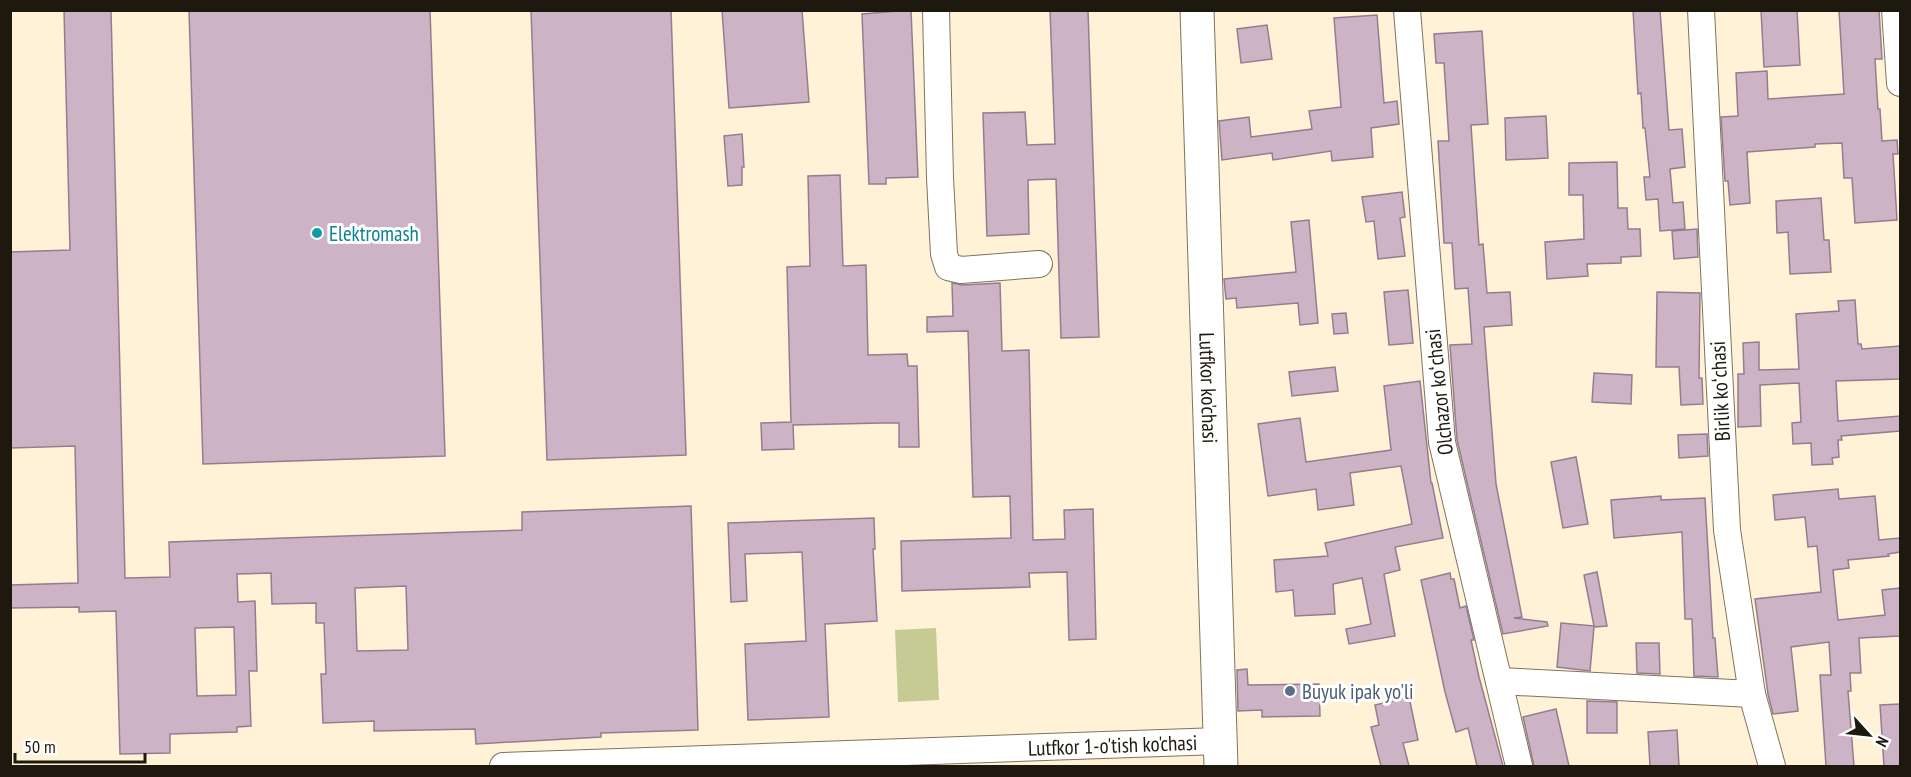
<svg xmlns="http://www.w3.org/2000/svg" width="1911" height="777" font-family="'PT Sans Narrow',sans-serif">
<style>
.green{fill:#c6ca93}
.building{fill:#ccb3c5;stroke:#957d8f;stroke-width:1.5;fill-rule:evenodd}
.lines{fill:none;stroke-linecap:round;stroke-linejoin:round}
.minor-casing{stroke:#7f745b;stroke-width:28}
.major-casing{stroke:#7f745b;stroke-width:35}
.minor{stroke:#fff;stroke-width:26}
.major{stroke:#fff;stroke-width:33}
.culture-dot{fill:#0f9aa8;stroke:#fff;stroke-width:2}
.service-dot{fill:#5c6f8a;stroke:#fff;stroke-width:2}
.labels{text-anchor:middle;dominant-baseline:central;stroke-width:6;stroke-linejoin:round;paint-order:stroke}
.culture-label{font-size:21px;fill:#0d838f;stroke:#fff;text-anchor:start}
.street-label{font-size:21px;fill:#1e190f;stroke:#fff}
.service-label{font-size:21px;fill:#4e5e75;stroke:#fff;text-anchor:start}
</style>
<rect width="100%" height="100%" fill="#fff2d6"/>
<path class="green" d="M936 628 939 700 898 702 895 630Z"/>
<g class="building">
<path d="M64 10H111L125 578 170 577 169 542 522 530V512L691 506 698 730 601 733V737L476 744 475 729 374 731V721L323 723 321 674H326L324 623H316V603L272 604 271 573 237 574 238 602 255 601 257 671H249L251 726 237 727V732L170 734V753L120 754 116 611 79 612V607L10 608V585L78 583 75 446 11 448 10 252 70 250ZM406 586 408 650 357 651 355 588ZM234 627 236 695 197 696 195 628Z"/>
<path d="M189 10H430L445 456 203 464Z"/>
<path d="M531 10H671L686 455 547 460Z"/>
<path d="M722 10H802L809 102 729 108Z"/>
<path d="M911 10 918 177 886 178V184H869L862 14Z"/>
<path d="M1050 10H1088L1099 337 1061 338 1056 179 1028 180 1029 234 987 236 983 113 1025 112 1027 145 1055 144Z"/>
<path d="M1633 10H1660L1669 130 1682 129 1685 167 1670 169 1673 203 1683 202 1685 229 1660 231 1658 199 1646 200 1644 177H1650L1645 128H1643L1641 93 1638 94Z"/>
<path d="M1761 10H1797L1800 65 1764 67Z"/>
<path d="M1839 10H1879L1882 59H1875L1878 109H1880L1882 141 1897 140 1898 154H1893L1897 220 1855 223 1852 178H1844L1842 143 1815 144V147L1747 152 1750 203 1730 205 1728 181H1725L1721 117 1738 116 1736 73 1767 71 1768 99 1844 94Z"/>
<path d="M1377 15 1384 103 1397 101 1399 124 1371 128 1373 157 1332 161 1331 151 1273 160 1272 153 1222 160 1219 121 1249 117 1251 137 1312 129 1309 111 1341 107 1334 18Z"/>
<path d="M1267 25 1272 59 1241 63 1237 29Z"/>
<path d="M1482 31 1488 124 1471 125 1479 245 1483 244 1487 293 1510 292 1512 325 1484 327 1496 484 1522 617 1514 618 1547 622 1548 626 1503 634 1457 440 1450 345 1472 344 1468 288 1455 289 1452 243H1444L1438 141H1449L1444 63H1436L1434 34Z"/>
<path d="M1546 116 1548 158 1506 160 1505 118Z"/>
<path d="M742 134 744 167H742V185L728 186 724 136Z"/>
<path d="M1617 162 1618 208H1627L1628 229H1640L1641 256 1621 257V263L1587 264 1588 276 1547 279 1545 242 1584 239 1583 195H1569V163Z"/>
<path d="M840 175 843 266 866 265 868 355 907 354 908 366H917L919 447H899V423H882L793 425 794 449 762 450 761 423 791 422 787 267 810 266 808 176Z"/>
<path d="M1402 192 1405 217 1400 218 1405 256 1378 259 1374 221 1366 222 1362 197Z"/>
<path d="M1821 198 1824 240H1829L1831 272 1790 274 1788 232 1777 233 1776 201Z"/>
<path d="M1309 220 1318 323 1300 325 1298 303 1237 308 1236 298 1226 299 1224 279 1296 272 1291 222Z"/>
<path d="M1697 229 1698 257 1674 259 1672 231Z"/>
<path d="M952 283 962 285 1000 283 1002 351 1029 350 1033 540 1065 539 1064 510 1093 509 1096 639 1069 640 1067 572 1029 573 1030 587 902 591 901 541 1011 538 1010 496 973 497 968 331 927 332V317L953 316Z"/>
<path d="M1408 290 1413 343 1389 345 1384 292Z"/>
<path d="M1657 292 1700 293 1699 378H1702L1703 404 1681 405 1679 367H1656Z"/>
<path d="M1855 300 1858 344H1861L1862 349 1900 346V379L1836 381 1838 421 1900 416V431L1841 436 1842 440H1838L1839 457 1832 458 1833 464 1812 465 1811 443 1793 444 1792 423 1801 422 1799 383 1760 385 1761 426 1738 427V374H1744L1743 343 1759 342V370L1799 369 1796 314 1839 311 1838 301Z"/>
<path d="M1346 313 1348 333 1334 334 1332 314Z"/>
<path d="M1335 367 1338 391 1292 396 1289 372Z"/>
<path d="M1594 373 1632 375 1631 404 1592 402Z"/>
<path d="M1420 381 1431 483H1432L1443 538 1395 547 1400 570 1384 574 1395 636 1349 644 1346 629 1371 624 1362 578 1333 584 1335 614 1295 616 1293 590 1276 592 1274 560 1328 556 1325 543 1412 524 1401 466 1350 473 1354 505 1318 510 1316 489 1268 496 1258 424 1300 418 1306 462 1391 450 1384 386Z"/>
<path d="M1707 434 1708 456 1679 458 1678 435Z"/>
<path d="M1576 457 1588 524 1563 528 1551 462Z"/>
<path d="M1838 489 1839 499 1875 496 1879 540 1900 538V552L1888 554 1889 556 1848 560 1849 568 1833 570 1838 620 1885 615 1882 590 1900 588V636L1859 638 1861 673H1850L1851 691H1848L1854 766H1826L1820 675H1831L1829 642 1791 647 1798 711 1773 714 1768 694 1755 599 1821 592 1817 546 1808 547 1805 517 1775 520 1773 495Z"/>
<path d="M1661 496V500L1705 498 1713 638H1715L1718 677 1694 676 1692 619H1685L1682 532 1614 538 1611 500Z"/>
<path d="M874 518 875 549H873L877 621 825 624 829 717 748 720 745 644 806 641 802 552 745 554 747 601 731 602 728 523Z"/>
<path d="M1597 572 1607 626 1594 627 1590 671 1557 667 1561 623 1594 626 1584 575Z"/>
<path d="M1450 573 1451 579H1454L1460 608 1466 606 1474 640H1471L1479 677 1503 766H1477L1468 728 1456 732 1445 692 1421 580Z"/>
<path d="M1636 643H1659L1660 674 1637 673Z"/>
<path d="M1247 669 1248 685 1319 684 1320 716 1262 717V710L1238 711 1237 670Z"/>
<path d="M1409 697 1418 740 1403 743 1409 766H1381L1371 727 1379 725 1375 705Z"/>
<path d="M1587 701 1617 702V733H1587Z"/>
<path d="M1900 704V766H1884L1880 705Z"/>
<path d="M1556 709 1569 766H1534L1523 717Z"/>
<path d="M1677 730 1679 766H1650L1648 732Z"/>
</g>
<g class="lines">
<g class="minor-casing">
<g id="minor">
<path d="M936 10 940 178 944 254 948 267 961 270 1039 264"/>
<path d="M1407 10 1442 442 1519 766"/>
<path d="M1701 10 1727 530 1752 694 1772 766"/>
<path d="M1895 10 1900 83"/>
<path d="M1499 681 1752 694"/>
<path id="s1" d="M503 766 1220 741"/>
</g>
</g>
<g class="major-casing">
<g id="major">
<path id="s2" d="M1197 10 1221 766"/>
</g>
</g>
<use href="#minor" class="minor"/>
<use href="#major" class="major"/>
</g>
<circle class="culture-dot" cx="317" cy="233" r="6"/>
<circle class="service-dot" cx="1290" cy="691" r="6"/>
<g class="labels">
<g class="culture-label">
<text x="329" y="233">Elektromash</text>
</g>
<g class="street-label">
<text stroke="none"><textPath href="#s2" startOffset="378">Lutfkor ko'chasi</textPath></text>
<text transform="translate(1720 391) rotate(-93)">Birlik koʻchasi</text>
<text transform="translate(1439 392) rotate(-96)">Olchazor koʻchasi</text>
<text stroke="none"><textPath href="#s1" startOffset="610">Lutfkor 1-o'tish ko'chasi</textPath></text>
</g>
<g class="service-label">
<text x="1302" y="691">Buyuk ipak yo'li</text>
</g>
</g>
<rect width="1911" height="777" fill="none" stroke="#1e190f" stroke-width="24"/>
<g transform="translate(1869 735) rotate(117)" stroke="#ffffff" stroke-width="4.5" paint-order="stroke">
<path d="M0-4.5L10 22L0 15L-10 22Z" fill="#1e190f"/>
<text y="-9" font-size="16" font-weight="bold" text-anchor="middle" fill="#1e190f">N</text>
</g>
<path d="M15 753v9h130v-9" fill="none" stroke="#1e190f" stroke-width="3"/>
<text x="24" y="753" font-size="18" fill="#1e190f" stroke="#ffffff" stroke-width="4.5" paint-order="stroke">50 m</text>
</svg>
